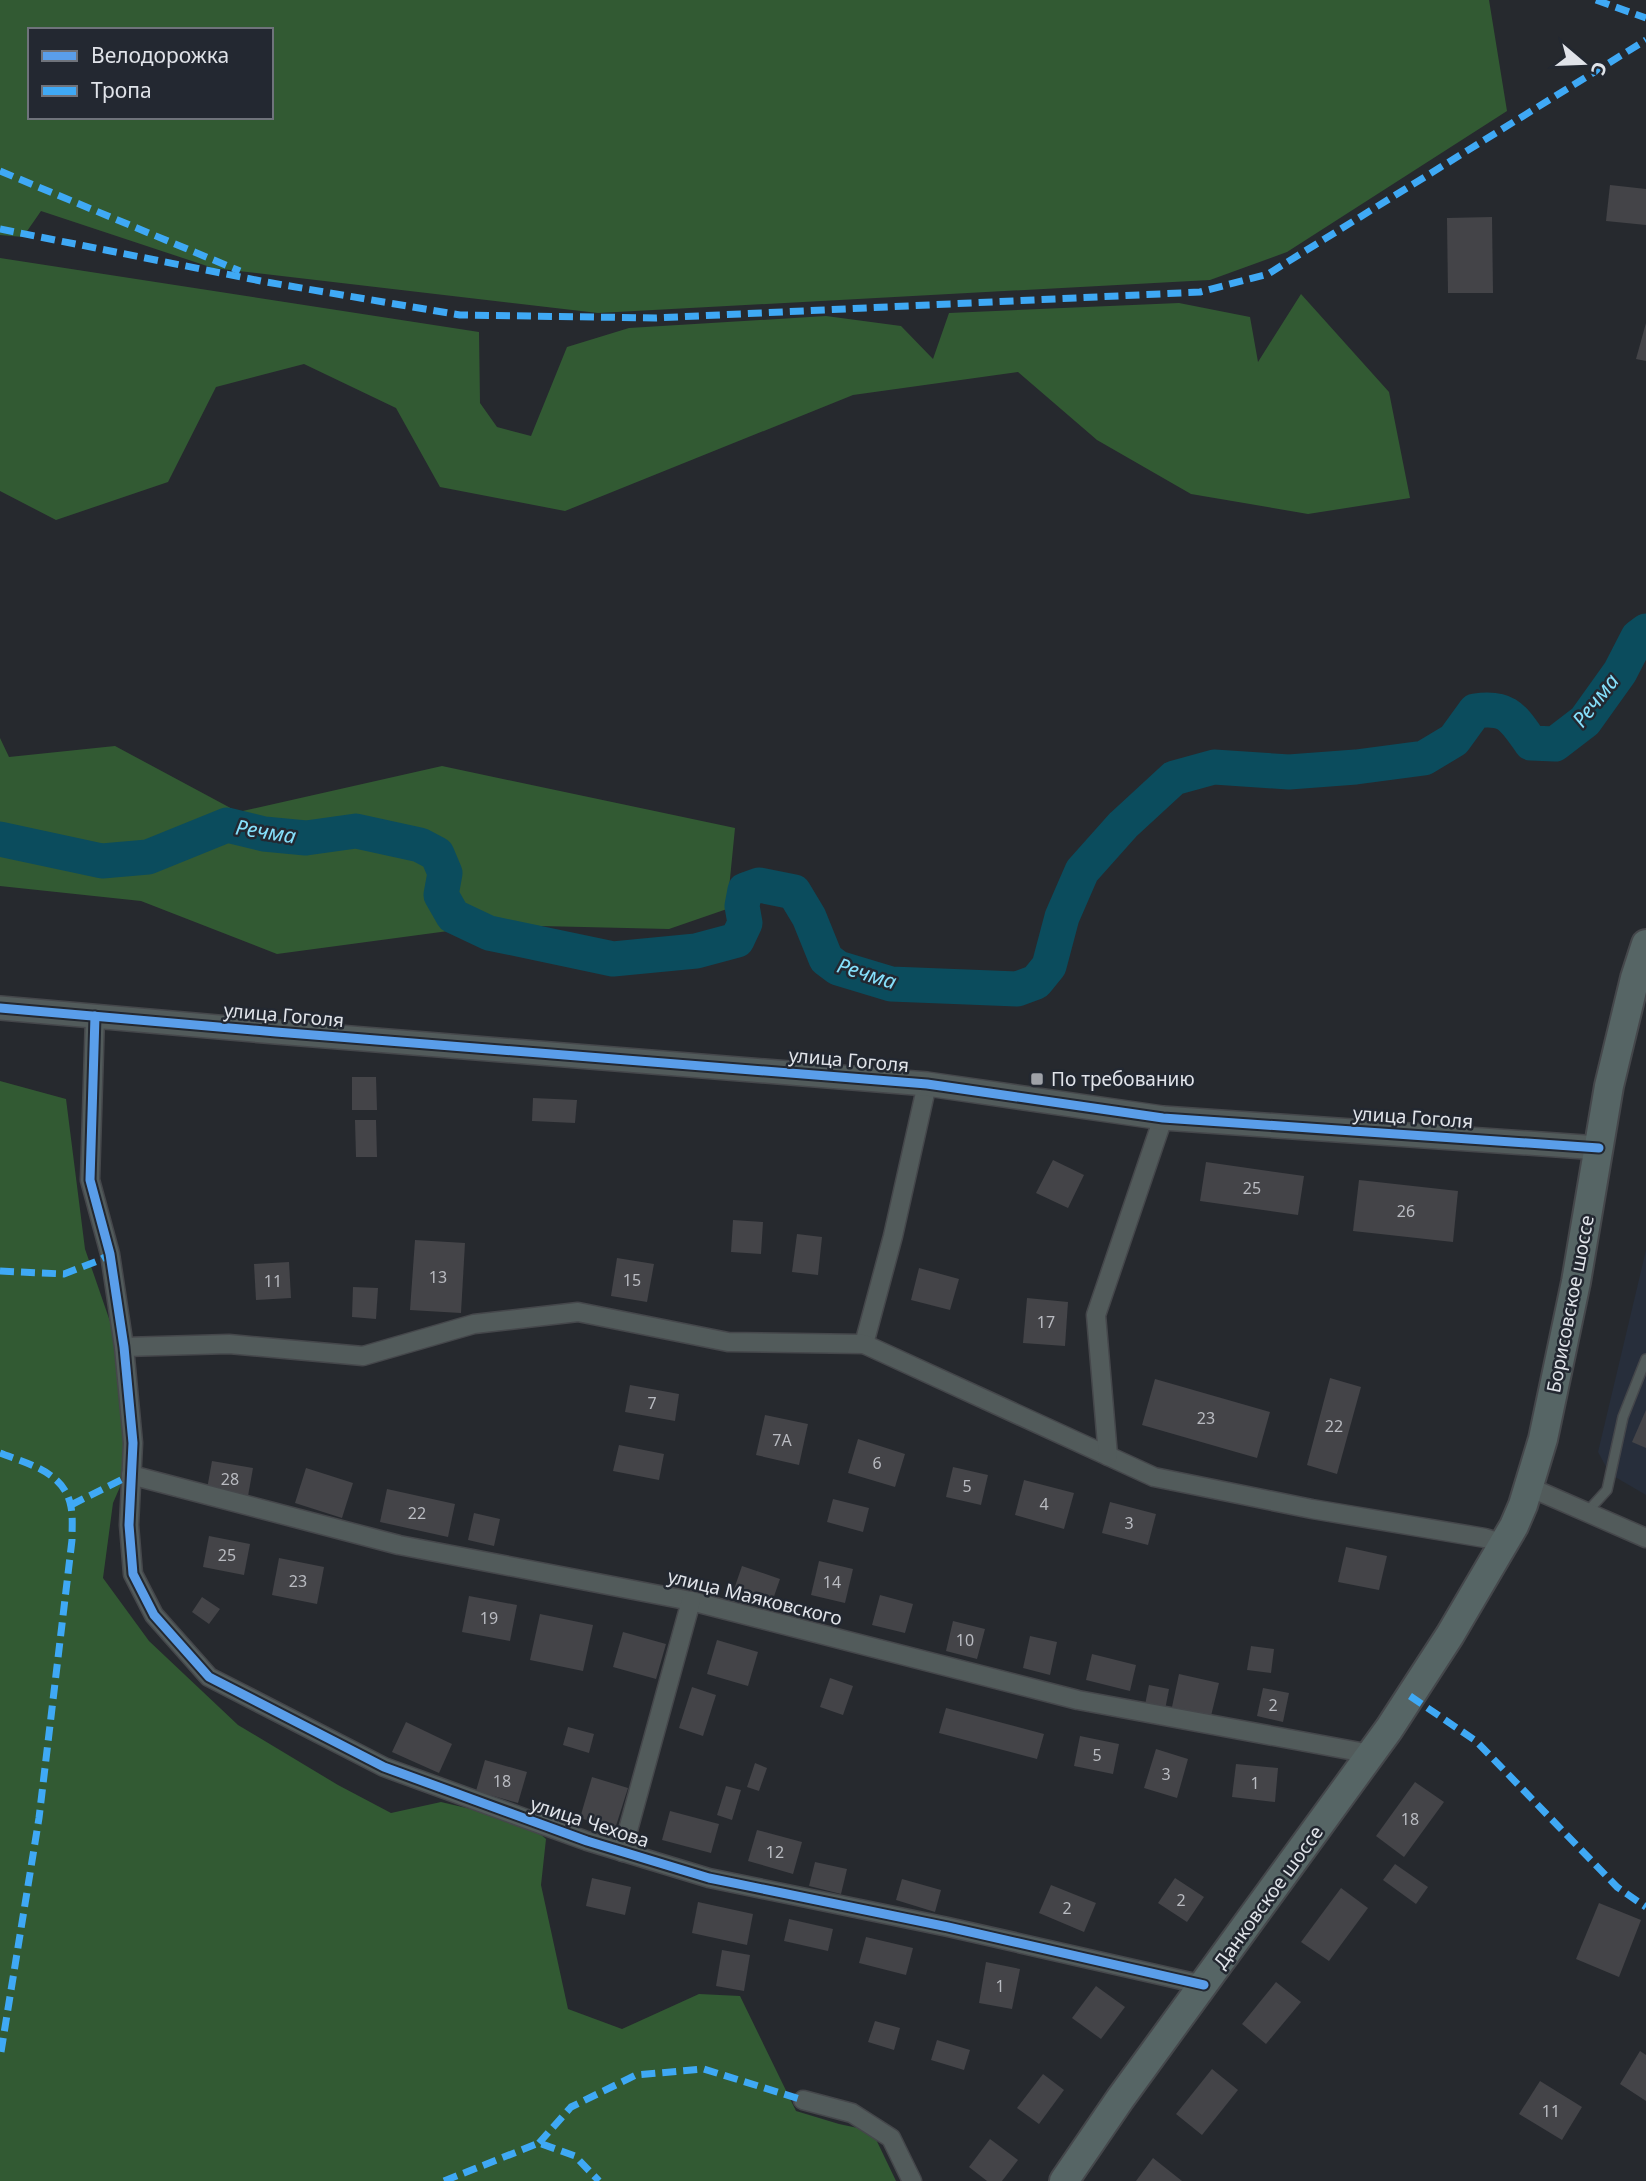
<svg xmlns="http://www.w3.org/2000/svg" width="1646" height="2181" font-family="'Noto Sans',sans-serif">
<style>
.built{fill:#272e3b}
.forest{fill:#325a33;fill-rule:evenodd}
.lines{fill:none;stroke-linecap:round;stroke-linejoin:round}
.river{stroke:#0b4c5d;stroke-width:35}
.building{fill:#444448}
.service-casing{stroke:#45474b;stroke-width:12}
.minor-casing{stroke:#45474b;stroke-width:21}
.tertiary-casing{stroke:#45474b;stroke-width:26}
.primary-casing{stroke:#45474b;stroke-width:32}
.service{stroke:#525b5b;stroke-width:9}
.minor{stroke:#525b5b;stroke-width:18}
.tertiary{stroke:#525b5b;stroke-width:23}
.primary{stroke:#566565;stroke-width:28}
.quiet{stroke:#3fa9f5;stroke-width:7;stroke-dasharray:14 7;stroke-linecap:butt}
.cycleway-casing{stroke:#232831;stroke-width:13}
.cycleway{stroke:#5a9eea;stroke-width:9}
.poi-dot{fill:#9fa2a8;stroke:#232831;stroke-width:2.5}
.labels{text-anchor:middle;dominant-baseline:central;stroke-width:5;stroke-linejoin:round;paint-order:stroke}
.number-label{font-size:16px;fill:#b9bbc1}
.street-label{font-size:19px;fill:#e0e3e9;stroke:#232831}
.poi-label{font-size:19px;fill:#e0e3e9;stroke:#232831;text-anchor:start}
.water-label{font-size:21px;font-style:italic;fill:#86e0fc;stroke:#232831}
</style>
<rect width="100%" height="100%" fill="#26292e"/>
<path class="built" d="M1646 1250V1495L1610 1474 1598 1452Z"/>
<g class="forest">
<path d="M0 0H1489L1507 111 1287 252 1210 280 598 313 213 268 41 211 23 237 0 235ZM30 30H271V117H30Z"/>
<path d="M0 258 479 332 480 403 497 427 531 436 567 347 629 328 826 316 901 326 933 359 949 313 1179 303 1250 317 1258 362 1301 294 1389 392 1410 498 1308 514 1191 494 1097 440 1018 372 853 395 565 511 440 487 396 408 304 364 216 387 168 482 56 520 0 491Z"/>
<path d="M0 738 9 757 115 746 238 812 442 766 735 828 727 909 669 929 493 925 277 954 141 901 0 886Z"/>
<path d="M0 1081 66 1099 85 1249 123 1359 140 1441 113 1503 103 1578 149 1641 238 1725 338 1785 391 1813 441 1802 526 1822 546 1839 541 1885 568 2009 622 2029 699 1994 740 1996 796 2111 839 2124 872 2131 896 2181H0Z"/>
</g>
<g class="lines">
<path class="river" d="M0 839 102 861 148 857 227 825 264 834 306 838 356 831 420 845 437 854 445 873 441 895 453 916 489 933 613 959 696 951 737 940 745 923 742 906 745 890 759 885 794 892 809 917 826 959 838 968 891 984 1017 989 1036 982 1049 966 1062 917 1082 871 1123 825 1174 778 1214 767 1289 772 1356 767 1424 758 1454 740 1475 711C1508 706 1513 718 1531 743L1555 744 1585 721 1620 672 1638 637 1646 631"/>
</g>
<g class="building">
<path d="M1610 185 1646 189V225L1606 221Z"/>
<path d="M1492 217 1493 293H1448L1447 218Z"/>
<path d="M1646 323V361L1636 359Z"/>
<path d="M352 1077H376L377 1110H352Z"/>
<path d="M533 1098 577 1100 575 1123 532 1121Z"/>
<path d="M355 1120H376L377 1157H356Z"/>
<path d="M1053 1160 1084 1175 1068 1208 1036 1193Z"/>
<path d="M1206 1162 1304 1176 1298 1215 1200 1201Z"/>
<path d="M1359 1180 1458 1191 1453 1242 1353 1231Z"/>
<path d="M733 1220 763 1222 761 1254 731 1252Z"/>
<path d="M797 1234 822 1237 818 1275 792 1272Z"/>
<path d="M415 1240 465 1243 461 1313 410 1310Z"/>
<path d="M617 1258 654 1264 647 1302 611 1296Z"/>
<path d="M289 1262 291 1298 256 1300 254 1264Z"/>
<path d="M919 1268 959 1279 950 1310 911 1300Z"/>
<path d="M353 1287 378 1288 376 1319 352 1317Z"/>
<path d="M1027 1298 1068 1302 1065 1346 1023 1343Z"/>
<path d="M1330 1378 1361 1387 1337 1474 1307 1465Z"/>
<path d="M1155 1379 1270 1412 1257 1458 1142 1425Z"/>
<path d="M630 1385 679 1394 675 1421 625 1412Z"/>
<path d="M1646 1410V1448L1632 1442Z"/>
<path d="M765 1415 808 1424 799 1465 756 1455Z"/>
<path d="M858 1439 905 1454 895 1487 848 1473Z"/>
<path d="M619 1445 664 1454 659 1480 613 1471Z"/>
<path d="M212 1461 253 1468 248 1496 207 1489Z"/>
<path d="M953 1467 988 1475 981 1505 946 1497Z"/>
<path d="M306 1468 353 1483 342 1518 295 1503Z"/>
<path d="M1024 1480 1074 1493 1064 1529 1015 1515Z"/>
<path d="M387 1489 455 1504 448 1537 380 1522Z"/>
<path d="M833 1499 869 1508 863 1532 827 1522Z"/>
<path d="M1110 1502 1156 1514 1148 1545 1102 1533Z"/>
<path d="M474 1513 500 1519 494 1546 468 1540Z"/>
<path d="M209 1536 250 1544 244 1575 203 1567Z"/>
<path d="M1346 1547 1387 1556 1379 1590 1338 1582Z"/>
<path d="M279 1558 324 1567 317 1604 272 1595Z"/>
<path d="M819 1561 853 1569 845 1603 811 1595Z"/>
<path d="M742 1566 780 1579 770 1608 732 1595Z"/>
<path d="M880 1595 913 1604 905 1633 872 1625Z"/>
<path d="M469 1596 517 1605 510 1641 462 1632Z"/>
<path d="M202 1597 220 1609 209 1624 192 1612Z"/>
<path d="M540 1614 593 1625 583 1671 530 1660Z"/>
<path d="M953 1621 985 1629 977 1659 946 1651Z"/>
<path d="M623 1632 666 1644 656 1679 613 1667Z"/>
<path d="M1030 1636 1057 1642 1050 1675 1023 1668Z"/>
<path d="M717 1640 758 1652 748 1686 707 1674Z"/>
<path d="M1251 1646 1274 1649 1271 1673 1247 1670Z"/>
<path d="M1092 1654 1136 1665 1130 1691 1086 1680Z"/>
<path d="M1179 1674 1219 1683 1211 1716 1172 1707Z"/>
<path d="M830 1678 853 1686 843 1715 820 1707Z"/>
<path d="M1149 1685 1169 1689 1165 1710 1145 1705Z"/>
<path d="M692 1687 716 1695 703 1736 679 1728Z"/>
<path d="M1263 1688 1289 1693 1283 1722 1257 1716Z"/>
<path d="M946 1708 1044 1734 1037 1759 939 1733Z"/>
<path d="M406 1722 452 1744 439 1773 392 1752Z"/>
<path d="M568 1727 594 1734 589 1753 563 1745Z"/>
<path d="M1080 1736 1119 1744 1113 1774 1074 1766Z"/>
<path d="M1156 1749 1188 1759 1177 1798 1144 1788Z"/>
<path d="M485 1760 527 1772 518 1803 476 1791Z"/>
<path d="M755 1763 767 1768 759 1791 747 1787Z"/>
<path d="M1236 1764 1278 1768 1275 1802 1232 1797Z"/>
<path d="M592 1777 628 1788 615 1829 580 1818Z"/>
<path d="M1415 1782 1444 1802 1404 1857 1376 1836Z"/>
<path d="M726 1786 741 1790 732 1820 717 1815Z"/>
<path d="M670 1811 719 1824 711 1853 662 1840Z"/>
<path d="M757 1830 802 1842 793 1874 748 1861Z"/>
<path d="M815 1862 847 1869 841 1894 809 1886Z"/>
<path d="M1395 1864 1428 1887 1416 1904 1383 1880Z"/>
<path d="M592 1878 631 1887 625 1915 586 1906Z"/>
<path d="M1175 1878 1204 1897 1187 1922 1158 1903Z"/>
<path d="M902 1879 941 1890 935 1912 896 1900Z"/>
<path d="M1051 1885 1096 1903 1084 1932 1039 1913Z"/>
<path d="M1341 1888 1368 1908 1329 1961 1301 1942Z"/>
<path d="M698 1902 753 1914 747 1945 692 1933Z"/>
<path d="M1599 1903 1641 1920 1619 1977 1576 1959Z"/>
<path d="M789 1919 833 1929 828 1951 784 1941Z"/>
<path d="M866 1937 913 1948 906 1975 859 1963Z"/>
<path d="M722 1950 750 1955 744 1991 716 1986Z"/>
<path d="M986 1962 1020 1969 1012 2009 979 2003Z"/>
<path d="M1276 1982 1301 2002 1266 2044 1242 2024Z"/>
<path d="M1096 1986 1125 2007 1101 2039 1072 2018Z"/>
<path d="M875 2021 900 2028 894 2050 868 2042Z"/>
<path d="M937 2040 970 2050 964 2070 931 2060Z"/>
<path d="M1640 2051 1646 2055V2101L1620 2084Z"/>
<path d="M1212 2069 1238 2090 1202 2135 1176 2114Z"/>
<path d="M1043 2074 1064 2090 1039 2124 1017 2108Z"/>
<path d="M1540 2081 1582 2107 1562 2140 1519 2114Z"/>
<path d="M990 2139 1018 2160 1002 2181H987L969 2167Z"/>
<path d="M1153 2158 1182 2181H1136Z"/>
</g>
<g class="lines">
<g class="service-casing">
<path id="service" d="M1587 1512 1607 1490 1623 1417 1646 1359"/>
</g>
<g class="minor-casing">
<g id="minor">
<path d="M95 1016 90 1180 110 1254 124 1347 133 1443 129 1525 133 1574 154 1615 209 1677 384 1767 587 1841 709 1878 948 1927 1204 1985"/>
<path d="M864 1344 893 1236 927 1084"/>
<path d="M124 1347 229 1344 363 1356 474 1324 578 1312 728 1342 864 1344 1154 1477 1312 1509 1485 1538 1505 1544"/>
<path d="M1108 1456 1096 1315 1163 1118"/>
<path d="M131 1475 399 1545 691 1601 1078 1700 1371 1754"/>
<path d="M1529 1487 1646 1538"/>
<path d="M622 1852 691 1601"/>
<path d="M803 2100 852 2113 891 2138 912 2181"/>
</g>
</g>
<g class="tertiary-casing">
<path id="tertiary" d="M0 1008 276 1032 927 1084 1163 1118 1599 1148"/>
</g>
<g class="primary-casing">
<path id="primary" d="M1064 2181 1120 2099 1389 1729 1450 1635 1514 1526 1523 1505 1543 1439 1576 1282 1609 1086 1635 978 1646 944"/>
</g>
<use href="#service" class="service"/>
<use href="#minor" class="minor"/>
<use href="#tertiary" class="tertiary"/>
<use href="#primary" class="primary"/>
<g class="quiet">
<path d="M1596 0 1646 18"/>
<path d="M0 171 240 271"/>
<path d="M0 229 266 282 460 315 656 318 1200 292 1268 274 1646 40"/>
<path d="M0 1271 64 1274 100 1260 110 1254"/>
<path d="M0 1453C28 1464 65 1472 71 1507 73 1517 72 1529 72 1540L39 1818 0 2058"/>
<path d="M71 1505 131 1475"/>
<path d="M1410 1696 1476 1741 1617 1887 1646 1907"/>
<path d="M539 2143 571 2107 636 2075 704 2069 803 2100"/>
<path d="M444 2181 539 2143 575 2156 599 2181"/>
</g>
<g class="cycleway-casing">
<g id="cycleway">
<path d="M0 1008 276 1032 927 1084 1163 1118 1599 1148"/>
<path d="M95 1016 90 1180 110 1254 124 1347 133 1443 129 1525 133 1574 154 1615 209 1677 384 1767 587 1841 709 1878 948 1927 1204 1985"/>
</g>
</g>
<use href="#cycleway" class="cycleway"/>
</g>
<rect class="poi-dot" x="1030" y="1072" width="14" height="14" rx="3.5"/>
<g class="labels">
<g class="number-label">
<text x="1252" y="1188">25</text>
<text x="1406" y="1211">26</text>
<text x="438" y="1277">13</text>
<text x="632" y="1280">15</text>
<text x="273" y="1281">11</text>
<text x="1046" y="1322">17</text>
<text x="652" y="1403">7</text>
<text x="1206" y="1418">23</text>
<text x="1334" y="1426">22</text>
<text x="782" y="1440">7А</text>
<text x="877" y="1463">6</text>
<text x="230" y="1479">28</text>
<text x="967" y="1486">5</text>
<text x="1044" y="1504">4</text>
<text x="417" y="1513">22</text>
<text x="1129" y="1523">3</text>
<text x="227" y="1555">25</text>
<text x="298" y="1581">23</text>
<text x="832" y="1582">14</text>
<text x="489" y="1618">19</text>
<text x="965" y="1640">10</text>
<text x="1273" y="1705">2</text>
<text x="1097" y="1755">5</text>
<text x="1166" y="1774">3</text>
<text x="502" y="1781">18</text>
<text x="1255" y="1783">1</text>
<text x="1410" y="1819">18</text>
<text x="775" y="1852">12</text>
<text x="1181" y="1900">2</text>
<text x="1067" y="1908">2</text>
<text x="1000" y="1986">1</text>
<text x="1551" y="2111">11</text>
</g>
<g class="street-label">
<text transform="translate(284 1015) rotate(5)">улица Гоголя</text>
<text transform="translate(849 1060) rotate(5)">улица Гоголя</text>
<text transform="translate(1413 1117) rotate(4)">улица Гоголя</text>
<text transform="translate(1570 1304) rotate(-79)">Борисовское шоссе</text>
<text transform="translate(755 1597) rotate(14)">улица Маяковского</text>
<text transform="translate(590 1822) rotate(18)">улица Чехова</text>
<text transform="translate(1268 1897) rotate(-54)">Данковское шоссе</text>
</g>
<g class="poi-label">
<text x="1051" y="1079">По требованию</text>
</g>
<g class="water-label">
<text transform="translate(1595 700) rotate(-52)">Речма</text>
<text transform="translate(266 831) rotate(9)">Речма</text>
<text transform="translate(867 973) rotate(17)">Речма</text>
</g>
</g>
<rect x="28" y="28" width="245" height="91" fill="#232831" stroke="#6f737b" stroke-width="2"/>
<rect x="42" y="51" width="35" height="10" fill="#5a9eea" stroke="#6f737b" stroke-width="2"/>
<text x="91" y="63" font-size="21" fill="#e0e3e9">Велодорожка</text>
<rect x="42" y="86" width="35" height="10" fill="#3fa9f5" stroke="#6f737b" stroke-width="2"/>
<text x="91" y="98" font-size="21" fill="#e0e3e9">Тропа</text>
<g transform="translate(1583 63) rotate(109)" stroke="#232831" stroke-width="5" paint-order="stroke">
<path d="M0-5L12 26L0 18L-12 26Z" fill="#e0e3e9"/>
<text y="-10" font-size="19" font-weight="bold" text-anchor="middle" fill="#e0e3e9">С</text>
</g>
</svg>
